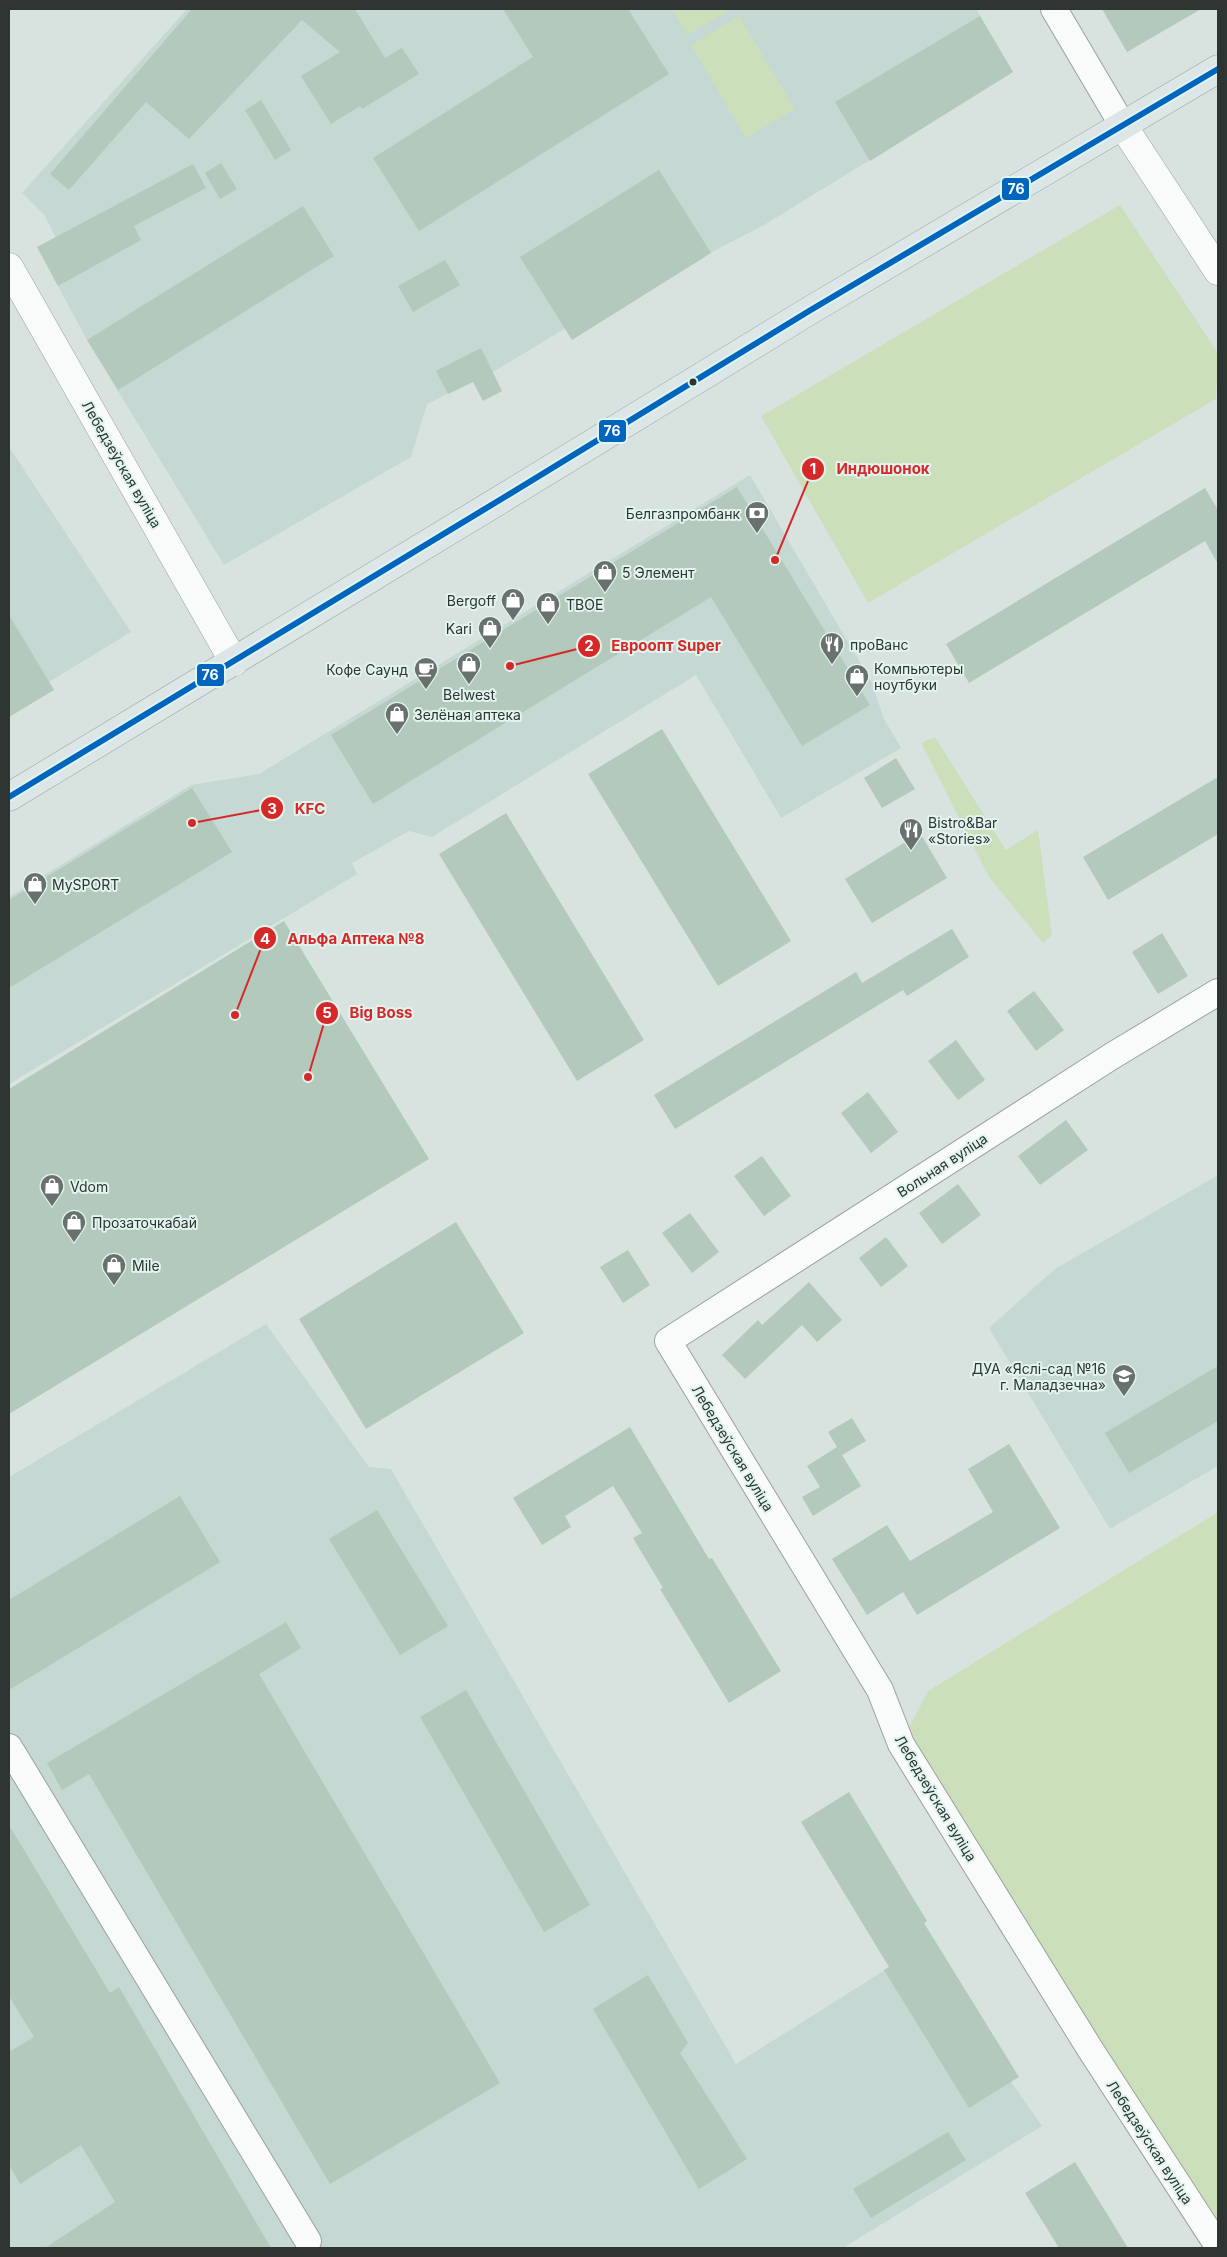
<svg xmlns="http://www.w3.org/2000/svg" width="1227" height="2257" font-family="Inter,sans-serif">
<style>
.built{fill:#c5d8d3}
.green{fill:#cbe0ba}
.building{fill:#b3c9bb}
.lines{fill:none;stroke-linecap:round;stroke-linejoin:round}
.minor-casing{stroke:#9aa29f;stroke-width:28}
.tertiary-casing{stroke:#9aa29f;stroke-width:29}
.secondary-casing{stroke:#9aa29f;stroke-width:29}
.primary-casing{stroke:#93a7a6;stroke-width:29}
.minor{stroke:#f9fbfa;stroke-width:26}
.tertiary{stroke:#f9fbfa;stroke-width:28}
.secondary{stroke:#f9fbfa;stroke-width:28}
.primary{stroke:#dce6e6;stroke-width:28}
.bus-1-casing{stroke:#e1f4ee;stroke-width:10}
.bus-1{stroke:#0065bd;stroke-width:6}
.bus-dot{fill:#2d3432;stroke:#e1f4ee;stroke-width:2}
.labels{text-anchor:middle;dominant-baseline:central;stroke-width:4;stroke-linejoin:round;paint-order:stroke}
.street-label{font-size:14px;fill:#2d3432;stroke:#e1f4ee}
.poi-label{font-size:14px;fill:#2d3432;stroke:#e1f4ee;text-anchor:start}
.leader{fill:none;stroke:#d62828;stroke-width:2}
.callout-dot{fill:#d62828;stroke:#e1f4ee;stroke-width:2}
.mark-label{font-size:15px;text-anchor:middle;font-weight:bold;fill:#fff}
.callout-label{font-size:15px;text-anchor:middle;font-weight:bold;fill:#d62828;stroke:#e1f4ee;stroke-width:4;stroke-linejoin:round;paint-order:stroke}
.line-badge{stroke:#e1f4ee;stroke-width:2}
.badge-label{font-size:14px;text-anchor:middle;font-weight:bold;fill:#fff}
</style>
<rect width="100%" height="100%" fill="#d8e3e0"/>
<g class="built">
<path d="M187 9H976L1013 72 764 225 564 329 493 372 427 404 411 457 224 565 87 340 37 247 56 238 45 216 22 193Z"/>
<path d="M9 447 131 632 49 682 54 689 9 717Z"/>
<path d="M750 475 872 683 884 719 901 748 781 818 696 675 432 837 409 831 352 863 357 874 9 1084V897L191 785 259 774Z"/>
<path d="M1218 1175V1466L1110 1529 989 1328 1055 1269Z"/>
<path d="M266 1324 369 1467 391 1469 736 2064 934 1939 1011 2082 1042 2126 846 2246 847 2248H9V1477Z"/>
</g>
<g class="green">
<path d="M672 9H732L687 35Z"/>
<path d="M739 16 795 109 746 138 691 45Z"/>
<path d="M1120 205 1218 353 1216 399 868 603 761 416Z"/>
<path d="M935 737 1006 850 1038 830 1052 935 1043 943 989 877 921 743Z"/>
<path d="M1218 1512V2246L901 1744 928 1691Z"/>
</g>
<g class="building">
<path d="M192 9H355L385 58 402 48 419 74 362 109 360 106 331 124 301 76 340 52 302 20 189 139 146 102 69 190 50 174Z"/>
<path d="M503 9H628L669 74 419 231 373 158 533 57Z"/>
<path d="M1102 9H1201L1127 52Z"/>
<path d="M980 16 1013 72 870 161 835 102Z"/>
<path d="M261 100 291 150 275 160 245 110Z"/>
<path d="M221 163 237 189 220 199 205 173Z"/>
<path d="M193 164 206 188 134 226 141 240 58 286 37 247Z"/>
<path d="M659 170 711 253 572 340 520 257Z"/>
<path d="M303 206 334 256 118 390 87 340Z"/>
<path d="M445 260 460 285 413 312 398 286Z"/>
<path d="M481 348 502 391 483 401 473 382 448 394 436 371Z"/>
<path d="M737 487 870 705 802 746 711 597 373 804 331 735Z"/>
<path d="M1205 488 1218 510V564L1205 541 969 683 946 644Z"/>
<path d="M9 615 54 690 9 717Z"/>
<path d="M662 729 791 941 718 986 588 774Z"/>
<path d="M896 758 915 789 882 808 864 778Z"/>
<path d="M1218 777V834L1108 900 1083 857Z"/>
<path d="M192 788 232 852 9 988V900Z"/>
<path d="M506 813 644 1040 577 1081 439 854Z"/>
<path d="M920 833 947 878 872 923 845 879Z"/>
<path d="M284 921 429 1159 9 1414V1089Z"/>
<path d="M952 929 969 957 907 996 903 990 675 1129 654 1095 856 972 862 983Z"/>
<path d="M1162 933 1188 976 1158 994 1132 952Z"/>
<path d="M1034 991 1064 1030 1036 1051 1007 1011Z"/>
<path d="M956 1040 985 1080 958 1100 928 1061Z"/>
<path d="M868 1092 898 1132 871 1153 841 1113Z"/>
<path d="M1066 1120 1088 1150 1040 1185 1018 1156Z"/>
<path d="M762 1156 791 1196 764 1216 734 1176Z"/>
<path d="M958 1184 981 1215 942 1244 919 1213Z"/>
<path d="M690 1213 719 1252 692 1273 662 1233Z"/>
<path d="M456 1222 524 1333 366 1429 299 1319Z"/>
<path d="M886 1237 908 1266 881 1287 859 1258Z"/>
<path d="M628 1250 650 1285 623 1303 600 1267Z"/>
<path d="M809 1282 842 1320 817 1342 802 1325 745 1379 722 1355 758 1320 762 1325Z"/>
<path d="M1218 1366V1421L1129 1473 1105 1433Z"/>
<path d="M852 1418 866 1441 842 1455 861 1486 813 1516 802 1497 820 1487 807 1466 837 1447 828 1432Z"/>
<path d="M630 1427 709 1559 712 1558 781 1671 729 1703 660 1589 663 1588 633 1538 642 1533 613 1486 565 1516 571 1527 542 1545 513 1498Z"/>
<path d="M1009 1444 1060 1528 917 1615 903 1592 867 1615 832 1559 887 1525 910 1561 993 1512 968 1469Z"/>
<path d="M180 1496 220 1562 9 1690V1600Z"/>
<path d="M377 1510 448 1626 400 1655 329 1539Z"/>
<path d="M286 1622 301 1648 259 1674 500 2083 330 2184 89 1774 62 1790 47 1763Z"/>
<path d="M466 1690 590 1905 544 1932 420 1717Z"/>
<path d="M849 1792 927 1921 924 1923 1019 2077 969 2108 884 1970 889 1967 801 1822Z"/>
<path d="M9 1825 110 1993 119 1987 271 2248H45L115 2202 81 2145 20 2184 9 2165V2052L34 2037 9 1996Z"/>
<path d="M648 1975 688 2043 680 2053 747 2159 699 2189 593 2009Z"/>
<path d="M948 2132 966 2160 871 2218 853 2189Z"/>
<path d="M1075 2162 1128 2248H1059L1025 2193Z"/>
</g>
<g class="lines">
<g class="minor-casing">
<g id="minor">
<path d="M1054 9 1123 126"/>
<path d="M1218 992 1112 1056 668 1341 880 1690 901 1744 1090 2049 1218 2246"/>
<path d="M9 1747 308 2241"/>
</g>
</g>
<g class="tertiary-casing">
<path id="tertiary" d="M1123 126 1218 271"/>
</g>
<g class="secondary-casing">
<path id="secondary" d="M9 267 234 662"/>
</g>
<g class="primary-casing">
<path id="primary" d="M9 797 503 498 809 311 1218 69"/>
</g>
<use href="#minor" class="minor"/>
<use href="#tertiary" class="tertiary"/>
<use href="#secondary" class="secondary"/>
<use href="#primary" class="primary"/>
<g class="bus-1-casing">
<path id="bus-1" d="M9 797 503 498 809 311 1218 69"/>
</g>
<use href="#bus-1" class="bus-1"/>
</g>
<defs>
<g id="bank-pin" transform="scale(1.25)"><path d="M0 17L-7.5 6A9.5 9.5 0 1 1 7.5 6Z" fill="#69716f" stroke="#e1f4ee"/><path d="M-6-4H6V4H-6ZM0-2.3a2.3 2.3 0 1 0 0 4.6a2.3 2.3 0 1 0 0-4.6Z" fill="#fff"/></g>
<g id="shop-pin" transform="scale(1.25)"><path d="M0 17L-7.5 6A9.5 9.5 0 1 1 7.5 6Z" fill="#69716f" stroke="#e1f4ee"/><path d="M-5-2.5h2.3a2.7 3.5 0 0 1 5.4 0H5L5.5 6h-11ZM-1.5-2.5h3a1.5 2.3 0 0 0-3 0Z" fill="#fff"/></g>
<g id="restaurant-pin" transform="scale(1.25)"><path d="M0 17L-7.5 6A9.5 9.5 0 1 1 7.5 6Z" fill="#69716f" stroke="#e1f4ee"/><path d="M-5-6h1v4h1v-4h1v4h1v-4h1v5L-1.5 .5V6h-2V.5L-5-1ZM5-6V6H3V1.5H1.5Q1.5-4 5-6Z" fill="#fff"/></g>
<g id="cafe-pin" transform="scale(1.25)"><path d="M0 17L-7.5 6A9.5 9.5 0 1 1 7.5 6Z" fill="#69716f" stroke="#e1f4ee"/><path d="M-5.5-4.5H6V0H3Q3 3.5 0 3.5H-2.5Q-5.5 3.5-5.5 0ZM3-3.2v2h1.7v-2ZM-6 4.5H4V6H-6Z" fill="#fff"/></g>
<g id="school-pin" transform="scale(1.25)"><path d="M0 17L-7.5 6A9.5 9.5 0 1 1 7.5 6Z" fill="#69716f" stroke="#e1f4ee"/><path d="M0-5L7-2L0 1L-7-2ZM-4 1L0 2.5L4 1V4Q0 6-4 4Z" fill="#fff"/></g>
</defs>
<g fill-rule="evenodd">
<use href="#bank-pin" x="757" y="513"/>
<use href="#shop-pin" x="605" y="572"/>
<use href="#shop-pin" x="513" y="600"/>
<use href="#shop-pin" x="548" y="604"/>
<use href="#shop-pin" x="490" y="628"/>
<use href="#restaurant-pin" x="832" y="644"/>
<use href="#shop-pin" x="469" y="664"/>
<use href="#cafe-pin" x="426" y="669"/>
<use href="#shop-pin" x="857" y="676"/>
<use href="#shop-pin" x="397" y="714"/>
<use href="#restaurant-pin" x="911" y="830"/>
<use href="#shop-pin" x="35" y="884"/>
<use href="#shop-pin" x="52" y="1186"/>
<use href="#shop-pin" x="74" y="1222"/>
<use href="#shop-pin" x="114" y="1265"/>
<use href="#school-pin" x="1124" y="1376"/>
</g>
<circle class="bus-dot" cx="693" cy="382" r="4.5"/>
<g class="labels">
<g class="street-label">
<text transform="translate(122 464) rotate(60)">Лебедзеўская вуліца</text>
<text transform="translate(942 1165) rotate(-33)">Вольная вуліца</text>
<text transform="translate(733 1448) rotate(59)">Лебедзеўская вуліца</text>
<text transform="translate(936 1798) rotate(59)">Лебедзеўская вуліца</text>
<text transform="translate(1150 2142) rotate(57)">Лебедзеўская вуліца</text>
</g>
<g class="poi-label">
<text x="740" y="513" text-anchor="end">Белгазпромбанк</text>
<text x="622" y="572">5 Элемент</text>
<text x="496" y="600" text-anchor="end">Bergoff</text>
<text x="566" y="604">ТВОЕ</text>
<text x="472" y="628" text-anchor="end">Kari</text>
<text x="850" y="644">проВанс</text>
<text x="874" y="668">Компьютеры<tspan x="874" dy="16">ноутбуки</tspan></text>
<text x="408" y="669" text-anchor="end">Кофе Саунд</text>
<text x="469" y="694" text-anchor="middle">Belwest</text>
<text x="414" y="714">Зелёная аптека</text>
<text x="928" y="822">Bistro&amp;Bar<tspan x="928" dy="16">«Stories»</tspan></text>
<text x="52" y="884">MySPORT</text>
<text x="70" y="1186">Vdom</text>
<text x="92" y="1222">Прозаточкабай</text>
<text x="132" y="1265">Mile</text>
<text x="1106" y="1368" text-anchor="end">ДУА «Яслі-сад №16<tspan x="1106" dy="16">г. Маладзечна»</tspan></text>
</g>
</g>
<path class="leader" d="M775 560L813 469M510 666L589 646M192 823L272 808M235 1015L265 938M308 1077L327 1013"/>
<g class="callout-dot">
<circle cx="775" cy="560" r="5"/>
<circle cx="510" cy="666" r="5"/>
<circle cx="192" cy="823" r="5"/>
<circle cx="235" cy="1015" r="5"/>
<circle cx="308" cy="1077" r="5"/>
<circle cx="813" cy="469" r="12"/>
<circle cx="589" cy="646" r="12"/>
<circle cx="272" cy="808" r="12"/>
<circle cx="265" cy="938" r="12"/>
<circle cx="327" cy="1013" r="12"/>
</g>
<g class="mark-label">
<text x="813" y="474">1</text>
<text x="589" y="651">2</text>
<text x="272" y="814">3</text>
<text x="265" y="944">4</text>
<text x="327" y="1018">5</text>
</g>
<g class="callout-label">
<text x="883" y="474">Индюшонок</text>
<text x="666" y="651">Евроопт Super</text>
<text x="310" y="814">KFC</text>
<text x="356" y="944">Альфа Аптека №8</text>
<text x="381" y="1018">Big Boss</text>
</g>
<g class="line-badge">
<rect x="1001" y="177" width="29" height="24" rx="5" fill="#0065bd"/>
<rect x="598" y="419" width="29" height="24" rx="5" fill="#0065bd"/>
<rect x="196" y="663" width="29" height="24" rx="5" fill="#0065bd"/>
</g>
<g class="badge-label">
<text x="1016" y="194">76</text>
<text x="612" y="436">76</text>
<text x="210" y="680">76</text>
</g>
<rect width="1227" height="2257" fill="none" stroke="#2d3432" stroke-width="20"/>
</svg>
